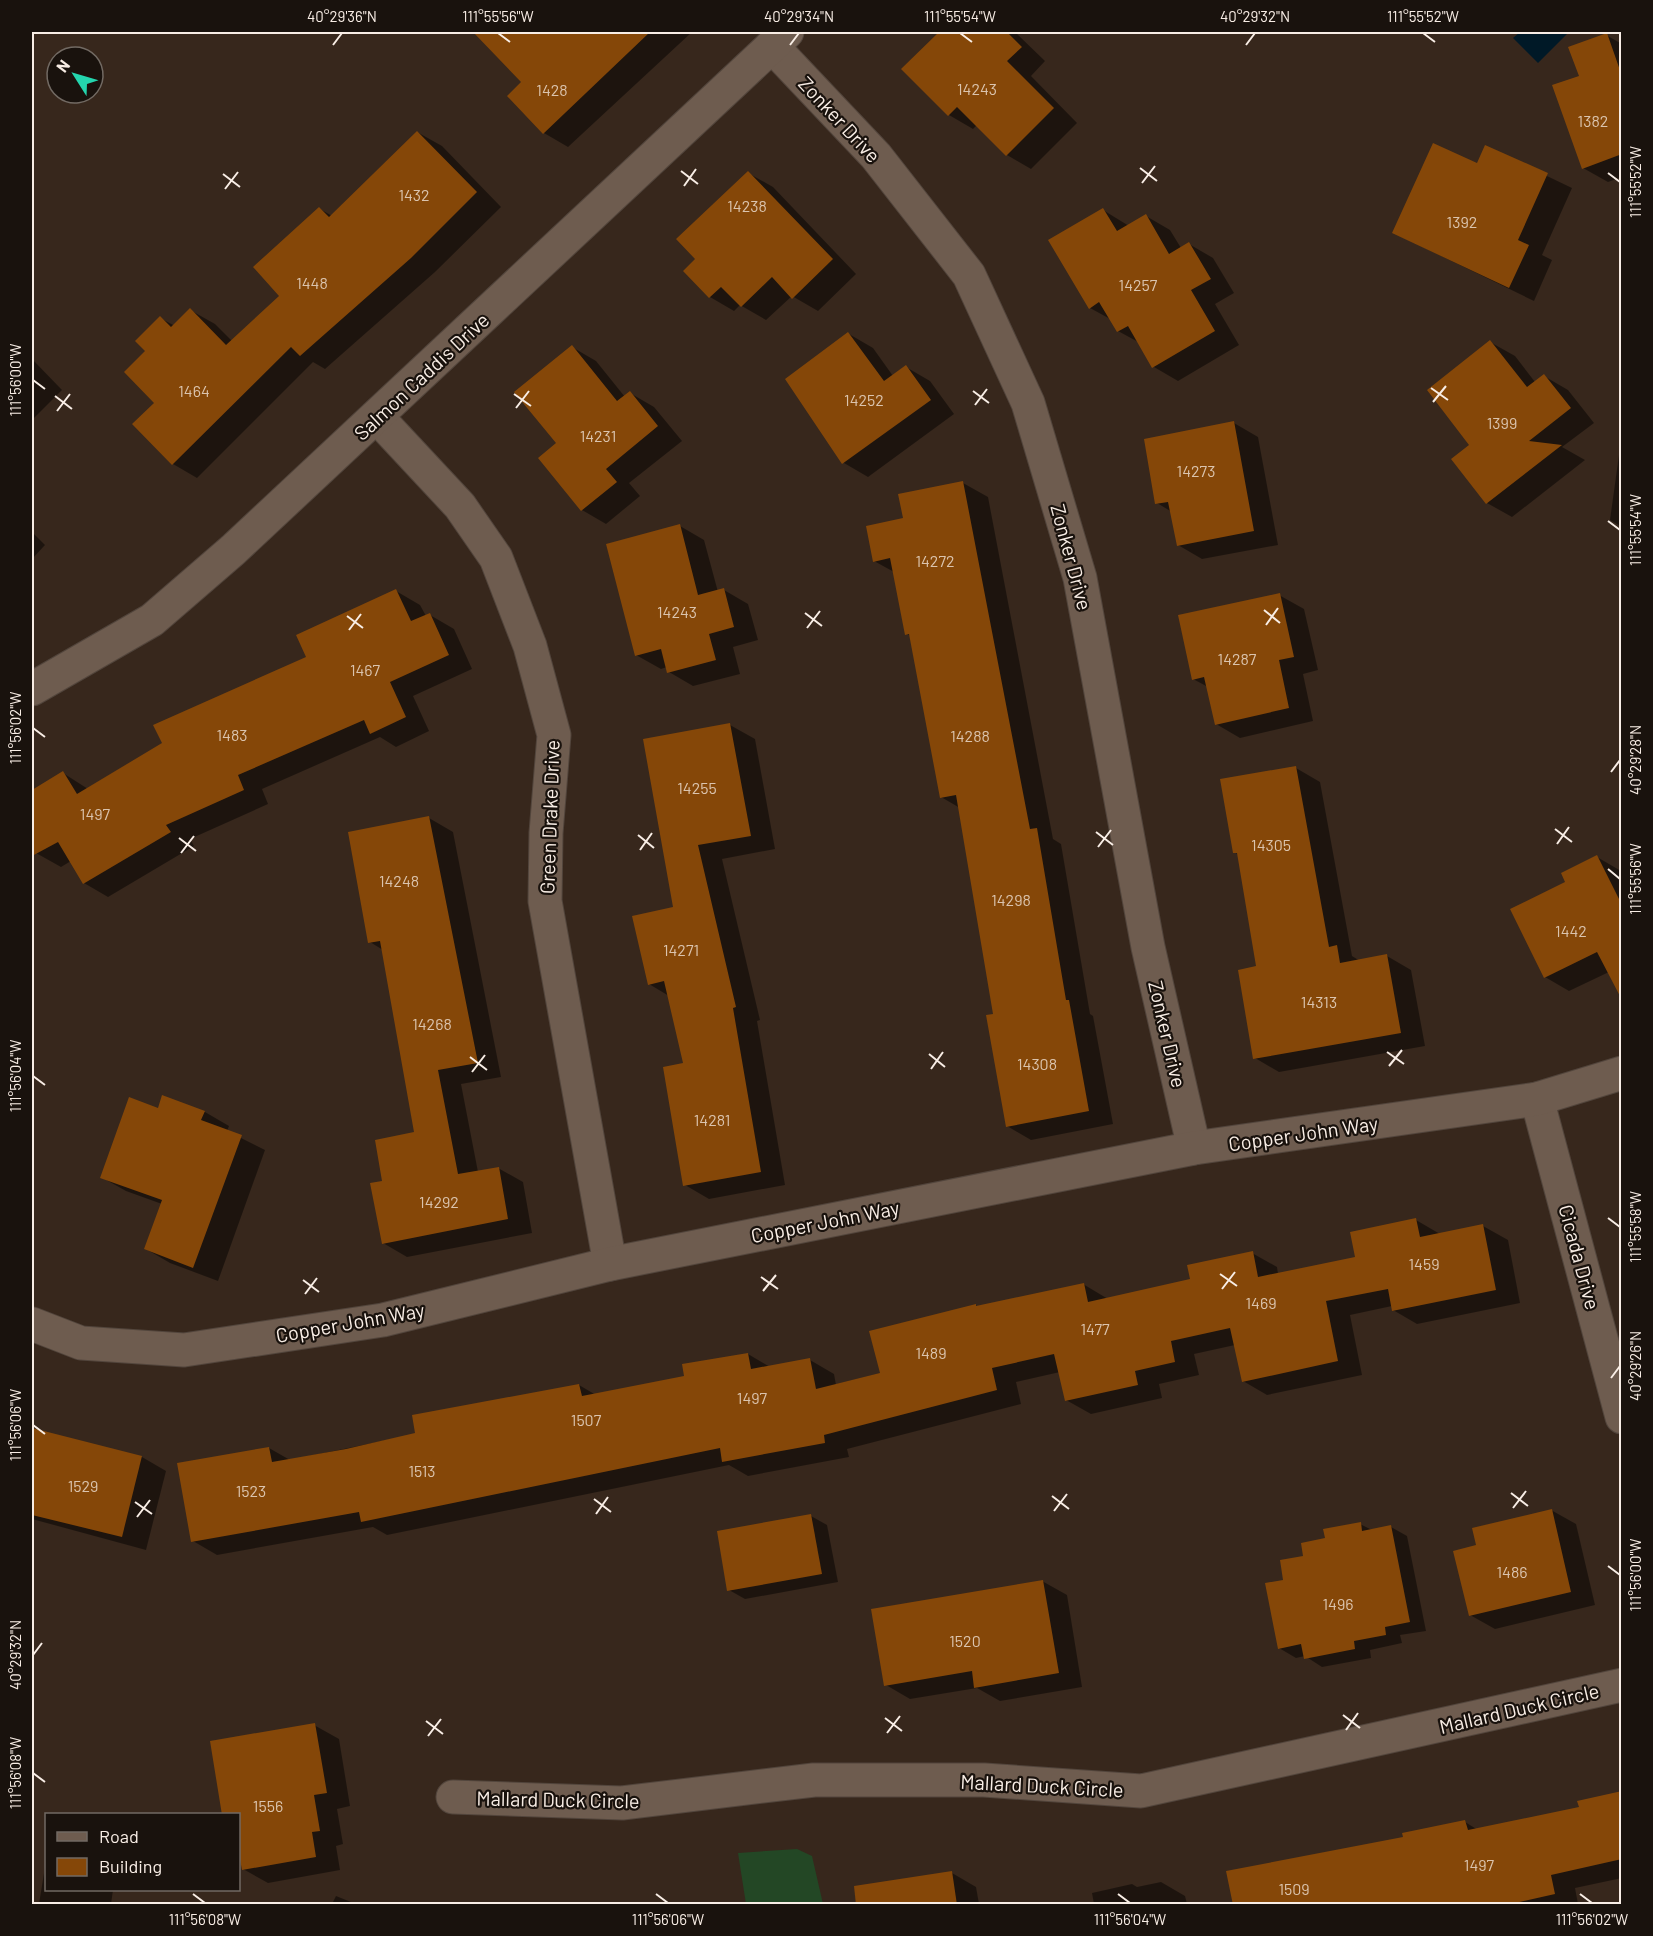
<svg xmlns="http://www.w3.org/2000/svg" width="1653" height="1936" font-family="Barlow,sans-serif">
<style>
.green{fill:#234725}
.water{fill:#001927}
.shadow{fill:#0007}
.building{fill:#854708}
.lines{fill:none;stroke-linecap:round;stroke-linejoin:round}
.minor-casing{stroke:#52453c;stroke-width:35}
.minor{stroke:#6e5c4f;stroke-width:33}
.ticks{fill:none;stroke:#f8ede5;stroke-width:2}
.labels{text-anchor:middle;dominant-baseline:central;stroke-width:4.5;stroke-linejoin:round;paint-order:stroke}
.number-label{font-size:16px;fill:#dbc4ae}
.street-label{font-size:20px;fill:#f8ede5;stroke:#19120d}
.neatline{fill:none;stroke:#f8ede5;stroke-width:2}
.ticks-label{font-size:15px;text-anchor:middle;fill:#f8ede5}
</style>
<rect width="100%" height="100%" fill="#37271c"/>
<path class="green" d="M797 1849 812 1856 823 1904H746L738 1853Z"/>
<path class="water" d="M1520 32H1569L1538 63 1513 38Z"/>
<g class="shadow">
<path d="M503 32H692L568 147 544 133 523 82 488 45Z"/>
<path d="M941 32H956L968 38 975 32H1015L1045 61 1031 76 1077 123 1031 169 1007 155 977 125 973 129 949 115 903 69Z"/>
<path d="M1606 35 1622 44V177L1608 182 1583 168Z"/>
<path d="M417 132 442 146 501 207 435 272 325 369 313 362 197 478 173 464 156 403 147 351 160 318 175 326 190 310 215 324 232 341 281 296 320 209 332 216Z"/>
<path d="M1486 147 1572 188 1542 255 1552 260 1534 301 1394 233 1478 165Z"/>
<path d="M748 173 773 187 856 274 818 311 792 296 766 320 740 305 734 311 710 297 698 259Z"/>
<path d="M1103 210 1129 226 1146 216 1170 230 1181 248 1189 244 1213 258 1234 293 1215 304 1239 345 1178 381 1154 367 1140 343 1118 331 1112 320 1090 308Z"/>
<path d="M849 334 873 348 893 376 906 367 930 381 954 414 868 477 844 463 787 379Z"/>
<path d="M1490 342 1515 356 1535 382 1544 376 1568 390 1594 423 1562 447 1585 460 1512 517 1487 503 1471 445Z"/>
<path d="M572 347 596 361 625 397 630 393 654 407 682 441 629 483 640 496 606 524 582 510 558 444Z"/>
<path d="M32 359 62 390 32 420Z"/>
<path d="M1234 423 1258 437 1278 545 1202 559 1178 545 1172 512 1157 503Z"/>
<path d="M1619 455H1622V527L1610 520Z"/>
<path d="M963 483 988 497 1053 839 1061 844 1090 1014 1093 1016 1113 1124 1031 1140 1007 1126 994 1015 960 808 941 797 911 636 907 634 894 572 874 561 904 520Z"/>
<path d="M680 526 704 540 718 592 724 590 748 604 758 640 733 647 740 674 693 686 669 672 667 667 661 669 636 655Z"/>
<path d="M32 532 45 545 32 559Z"/>
<path d="M396 591 420 605 426 616 430 615 454 629 472 669 413 696 429 731 396 747 380 737 262 789 268 804 190 839 194 846 108 897 84 883 71 861 61 867 36 853 32 846V791L63 773 88 789 308 658Z"/>
<path d="M1279 595 1304 609 1318 670 1303 674 1313 721 1240 738 1216 724 1208 687 1193 679Z"/>
<path d="M730 725 755 739 775 849 722 859 760 1020 757 1021 785 1185 709 1199 685 1185V1065L669 996 649 984Z"/>
<path d="M1296 768 1320 782 1352 956 1360 961 1387 956 1411 970 1425 1046 1279 1072 1255 1058 1258 968 1239 855 1234 852Z"/>
<path d="M429 818 453 832 501 1077 461 1084 478 1172 498 1168 523 1182 532 1233 407 1257 383 1243 384 1182 416 1133 383 950 370 942Z"/>
<path d="M1597 857 1621 871 1622 987 1609 972 1569 991 1545 977Z"/>
<path d="M159 1110 205 1112 229 1126 227 1131 265 1150 218 1281 170 1263 146 1249 162 1204 126 1191 101 1177Z"/>
<path d="M1416 1220 1440 1234 1483 1226 1508 1240 1520 1303 1417 1324 1393 1310 1392 1306 1350 1315 1362 1375 1267 1395 1243 1381 1235 1345 1194 1354 1199 1375 1159 1384 1162 1398 1091 1414 1066 1400 1060 1372 1016 1382 1021 1404 847 1449 849 1457 748 1476 729 1465 387 1535 373 1527 217 1555 193 1541 269 1448 290 1460 417 1434 579 1385 596 1395 686 1377 748 1354 770 1367 810 1360 834 1374 836 1385 882 1374 975 1305 979 1307 1083 1284 1108 1299 1192 1280 1252 1253 1277 1267 1278 1274 1357 1258Z"/>
<path d="M33 1430 142 1457 166 1471 146 1550 32 1519Z"/>
<path d="M1551 1510 1576 1524 1595 1605 1495 1629 1470 1615Z"/>
<path d="M811 1516 827 1525 838 1582 745 1599 729 1590Z"/>
<path d="M1360 1524 1372 1530 1391 1527 1407 1536 1426 1631 1400 1635 1402 1643 1370 1650 1371 1658 1322 1667 1305 1656 1296 1658 1279 1648 1285 1581 1305 1557 1327 1539Z"/>
<path d="M1042 1581 1067 1595 1082 1687 1000 1701 977 1688 910 1699 886 1685Z"/>
<path d="M314 1725 339 1739 350 1806 337 1809 343 1844 336 1846 340 1870 268 1883 243 1869Z"/>
<path d="M1622 1793V1878L1575 1888 1578 1904H1234L1405 1839 1465 1822 1478 1830 1580 1808Z"/>
<path d="M46 1861V1890H113L111 1904H39Z"/>
<path d="M952 1873 976 1887 979 1904H896Z"/>
<path d="M1161 1882 1185 1896 1187 1904H1094L1092 1893 1132 1884 1137 1887Z"/>
<path d="M336 1896 356 1904H332Z"/>
</g>
<g class="building">
<path d="M473 32H650L543 134 507 96 521 82Z"/>
<path d="M939 32H1007L1022 47 1007 61 1054 108 1006 156 957 107 948 116 901 69Z"/>
<path d="M1607 33 1622 76V154L1582 169 1552 85 1579 76 1568 47Z"/>
<path d="M417 131 477 192 411 258 300 356 291 347 172 465 132 424 154 403 124 372 145 351 135 341 160 316 171 327 190 308 226 345 279 296 253 267 319 207 329 217Z"/>
<path d="M1433 143 1477 163 1485 145 1548 173 1518 240 1529 245 1509 288 1392 233Z"/>
<path d="M748 171 833 259 792 299 772 277 741 307 721 287 709 298 683 271 695 259 676 239Z"/>
<path d="M1103 208 1117 231 1146 214 1169 254 1189 242 1211 279 1191 290 1215 331 1152 368 1128 326 1117 332 1099 302 1089 309 1048 240Z"/>
<path d="M848 332 884 381 906 365 931 400 842 464 785 379Z"/>
<path d="M1490 340 1527 387 1544 374 1571 408 1529 441 1562 445 1486 504 1451 459 1469 445 1427 390Z"/>
<path d="M572 345 617 401 630 391 658 426 606 469 617 482 581 511 538 458 556 443 514 392Z"/>
<path d="M1234 421 1254 531 1177 546 1168 502 1155 504 1144 439Z"/>
<path d="M963 481 1030 829 1037 828 1066 1000H1069L1089 1111 1006 1127 986 1015 993 1014 956 795 940 798 909 634 905 635 890 558 873 562 866 526 903 518 898 494Z"/>
<path d="M680 524 698 595 724 588 734 627 709 634 716 660 667 673 661 649 635 656 606 544Z"/>
<path d="M396 589 411 621 430 613 449 655 390 682 406 717 370 734 364 720 238 775 244 790 166 825 171 832 83 884 58 842 32 856V790L63 771 77 794 162 743 153 725 306 657 296 635Z"/>
<path d="M1280 593 1294 657 1279 660 1289 708 1215 725 1204 677 1192 680 1178 615Z"/>
<path d="M730 723 751 836 698 845 736 1007 733 1008 761 1172 683 1186 663 1067 683 1063 664 981 648 985 632 916 673 907 643 739Z"/>
<path d="M1296 766 1329 947 1337 945 1340 963 1387 954 1401 1033 1253 1059 1238 970 1256 966 1237 853H1233L1220 779Z"/>
<path d="M429 816 478 1063 438 1070 458 1174 499 1167 508 1219 382 1244 370 1183 382 1181 375 1140 414 1132 380 941 368 943 348 832Z"/>
<path d="M1597 855 1622 905V1000L1597 952 1544 978 1510 909 1565 882 1561 873Z"/>
<path d="M162 1095 205 1111 201 1120 242 1135 193 1268 144 1249 162 1200 100 1178 129 1097 158 1108Z"/>
<path d="M1416 1218 1420 1237 1483 1224 1496 1290 1392 1311 1388 1289 1326 1301 1338 1361 1242 1382 1230 1328 1171 1341 1175 1362 1135 1371 1138 1385 1065 1401 1054 1354 992 1368 997 1390 824 1435 825 1443 722 1462 720 1448 361 1522 359 1512 191 1542 177 1463 269 1447 272 1462 346 1449 415 1433 412 1415 579 1384 582 1396 684 1376 682 1364 748 1353 751 1369 810 1358 816 1389 880 1373 869 1331 976 1304V1306L1084 1283 1088 1302 1190 1279 1187 1265 1253 1251 1258 1277 1355 1257 1350 1232Z"/>
<path d="M32 1428 142 1456 122 1537 32 1515Z"/>
<path d="M1552 1509 1571 1592 1469 1616 1453 1551 1476 1545 1472 1528Z"/>
<path d="M811 1514 822 1574 727 1591 717 1531Z"/>
<path d="M1361 1522 1362 1531 1391 1525 1410 1622 1385 1627 1386 1635 1354 1641 1355 1649 1304 1659 1301 1644 1278 1649 1265 1583 1283 1580 1280 1560 1303 1556 1301 1543 1325 1538 1323 1529Z"/>
<path d="M1043 1580 1059 1673 974 1688 972 1671 884 1686 871 1609Z"/>
<path d="M315 1723 327 1793 314 1795 320 1831 312 1832 316 1857 242 1870 238 1849V1815H222L210 1741Z"/>
<path d="M1622 1791V1859L1551 1875 1555 1894 1506 1905H1233L1226 1871 1403 1837 1402 1833 1465 1820 1468 1830 1579 1807 1577 1801Z"/>
<path d="M952 1871 957 1905H856L854 1886Z"/>
</g>
<g class="lines">
<g class="minor-casing">
<g id="minor">
<path d="M772 46 876 156 969 275 1028 403 1080 578 1148 947 1194 1148"/>
<path d="M377 417 460 506 496 558 530 646 554 735 546 833 545 901 610 1264"/>
<path d="M32 689 152 620 233 550 787 32"/>
<path d="M1537 1099 1622 1417"/>
<path d="M32 1324 81 1343 184 1350 383 1320 610 1264 1194 1148 1537 1099 1622 1073"/>
<path d="M453 1797 622 1803 814 1780H984L1141 1791 1622 1685"/>
</g>
</g>
<use href="#minor" class="minor"/>
</g>
<path class="ticks" d="M498 33 510 42M960 33 972 42M1423 33 1435 42M333 45 342 33M790 45 799 33M1246 45 1255 33M1140 168 1157 181M681 171 698 184M1608 173 1620 182M223 174 240 187M1142 183 1155 166M684 186 696 169M225 189 238 172M33 380 45 389M1431 388 1448 400M973 391 989 403M514 394 531 406M55 396 72 409M1433 402 1446 386M975 405 987 389M516 408 529 391M57 411 70 394M1608 521 1620 530M1264 610 1280 623M805 613 822 626M347 616 363 628M1266 625 1278 608M807 628 820 611M349 630 361 614M33 728 45 737M1611 772 1620 760M1555 829 1572 842M1096 832 1113 845M638 835 654 848M179 838 196 851M1557 844 1569 827M1098 847 1111 830M640 850 652 833M181 853 194 836M1608 869 1620 879M1387 1052 1404 1064M929 1054 945 1067M470 1057 487 1070M1389 1066 1402 1050M931 1069 943 1052M472 1072 485 1055M33 1076 45 1085M1608 1218 1620 1227M1220 1274 1237 1286M761 1277 778 1289M303 1280 319 1292M1222 1289 1235 1272M763 1291 776 1275M305 1294 317 1278M1611 1378 1620 1366M33 1425 45 1434M1511 1493 1528 1506M1052 1496 1069 1509M594 1499 611 1512M135 1502 152 1514M1513 1508 1526 1491M1054 1511 1067 1494M596 1514 608 1497M137 1517 150 1500M1608 1566 1620 1575M33 1655 42 1643M1343 1715 1360 1728M885 1718 902 1731M426 1721 443 1734M1346 1730 1358 1713M887 1733 900 1716M428 1736 441 1719M33 1773 45 1782M193 1894 205 1903M656 1894 668 1903M1118 1894 1130 1903M1580 1894 1592 1903"/>
<g class="labels">
<g class="number-label">
<text x="977" y="88">14243</text>
<text x="552" y="89">1428</text>
<text x="1593" y="120">1382</text>
<text x="414" y="194">1432</text>
<text x="747" y="205">14238</text>
<text x="1462" y="221">1392</text>
<text x="312" y="282">1448</text>
<text x="1138" y="284">14257</text>
<text x="194" y="390">1464</text>
<text x="864" y="399">14252</text>
<text x="1502" y="422">1399</text>
<text x="598" y="435">14231</text>
<text x="1196" y="470">14273</text>
<text x="935" y="560">14272</text>
<text x="677" y="611">14243</text>
<text x="1237" y="658">14287</text>
<text x="365" y="669">1467</text>
<text x="232" y="734">1483</text>
<text x="970" y="735">14288</text>
<text x="697" y="787">14255</text>
<text x="95" y="813">1497</text>
<text x="1271" y="844">14305</text>
<text x="399" y="880">14248</text>
<text x="1011" y="899">14298</text>
<text x="1571" y="930">1442</text>
<text x="681" y="949">14271</text>
<text x="1319" y="1001">14313</text>
<text x="432" y="1023">14268</text>
<text x="1037" y="1063">14308</text>
<text x="712" y="1119">14281</text>
<text x="439" y="1201">14292</text>
<text x="1424" y="1263">1459</text>
<text x="1261" y="1302">1469</text>
<text x="1095" y="1328">1477</text>
<text x="931" y="1352">1489</text>
<text x="752" y="1397">1497</text>
<text x="586" y="1419">1507</text>
<text x="422" y="1470">1513</text>
<text x="83" y="1485">1529</text>
<text x="251" y="1490">1523</text>
<text x="1512" y="1571">1486</text>
<text x="1338" y="1603">1496</text>
<text x="965" y="1640">1520</text>
<text x="268" y="1805">1556</text>
<text x="1479" y="1864">1497</text>
<text x="1294" y="1888">1509</text>
</g>
<g class="street-label">
<text transform="translate(840 119) rotate(47)">Zonker Drive</text>
<text transform="translate(421 376) rotate(-43)">Salmon Caddis Drive</text>
<text transform="translate(1072 557) rotate(75)">Zonker Drive</text>
<text transform="translate(549 817) rotate(-88)">Green Drake Drive</text>
<text transform="translate(1168 1034) rotate(77)">Zonker Drive</text>
<text transform="translate(1303 1133) rotate(-8)">Copper John Way</text>
<text transform="translate(825 1221) rotate(-11)">Copper John Way</text>
<text transform="translate(1580 1257) rotate(75)">Cicada Drive</text>
<text transform="translate(350 1322) rotate(-10)">Copper John Way</text>
<text transform="translate(1519 1708) rotate(-13)">Mallard Duck Circle</text>
<text transform="translate(1042 1785) rotate(3)">Mallard Duck Circle</text>
<text transform="translate(558 1799) rotate(1)">Mallard Duck Circle</text>
</g>
</g>
<rect width="1653" height="1936" fill="none" stroke="#19120d" stroke-width="66"/>
<rect x="45" y="1813" width="195" height="78" fill="#19120d" stroke="#726a63" stroke-width="1.5"/>
<rect x="57" y="1832" width="30" height="9" fill="#6e5c4f" stroke="#726a63" stroke-width="1.5"/>
<text x="99" y="1843" font-size="18" fill="#f8ede5">Road</text>
<rect x="57" y="1858" width="30" height="18" fill="#854708" stroke="#726a63" stroke-width="1.5"/>
<text x="99" y="1873" font-size="18" fill="#f8ede5">Building</text>
<g transform="translate(75 75) rotate(307)"><circle r="28" fill="#19120d" stroke="#726a63" stroke-width="1.5"/>
<path d="M0-4.5L10 22L0 15L-10 22Z" fill="#24d5ae"/>
<text y="-9" font-size="16" font-weight="bold" text-anchor="middle" fill="#f8ede5">N</text>
</g>
<rect x="33" y="33" width="1587" height="1870" class="neatline"/>
<g class="ticks-label">
<text x="342" y="22">40°29'36"N</text>
<text x="498" y="22">111°55'56"W</text>
<text x="799" y="22">40°29'34"N</text>
<text x="960" y="22">111°55'54"W</text>
<text x="1255" y="22">40°29'32"N</text>
<text x="1423" y="22">111°55'52"W</text>
<text transform="translate(1636 182) rotate(-90)" y="5">111°55'52"W</text>
<text transform="translate(16 380) rotate(-90)" y="5">111°56'00"W</text>
<text transform="translate(1636 530) rotate(-90)" y="5">111°55'54"W</text>
<text transform="translate(16 728) rotate(-90)" y="5">111°56'02"W</text>
<text transform="translate(1636 760) rotate(-90)" y="5">40°29'28"N</text>
<text transform="translate(1636 879) rotate(-90)" y="5">111°55'56"W</text>
<text transform="translate(16 1076) rotate(-90)" y="5">111°56'04"W</text>
<text transform="translate(1636 1227) rotate(-90)" y="5">111°55'58"W</text>
<text transform="translate(1636 1366) rotate(-90)" y="5">40°29'26"N</text>
<text transform="translate(16 1425) rotate(-90)" y="5">111°56'06"W</text>
<text transform="translate(1636 1575) rotate(-90)" y="5">111°56'00"W</text>
<text transform="translate(16 1655) rotate(-90)" y="5">40°29'32"N</text>
<text transform="translate(16 1773) rotate(-90)" y="5">111°56'08"W</text>
<text x="205" y="1925">111°56'08"W</text>
<text x="668" y="1925">111°56'06"W</text>
<text x="1130" y="1925">111°56'04"W</text>
<text x="1592" y="1925">111°56'02"W</text>
</g>
</svg>
